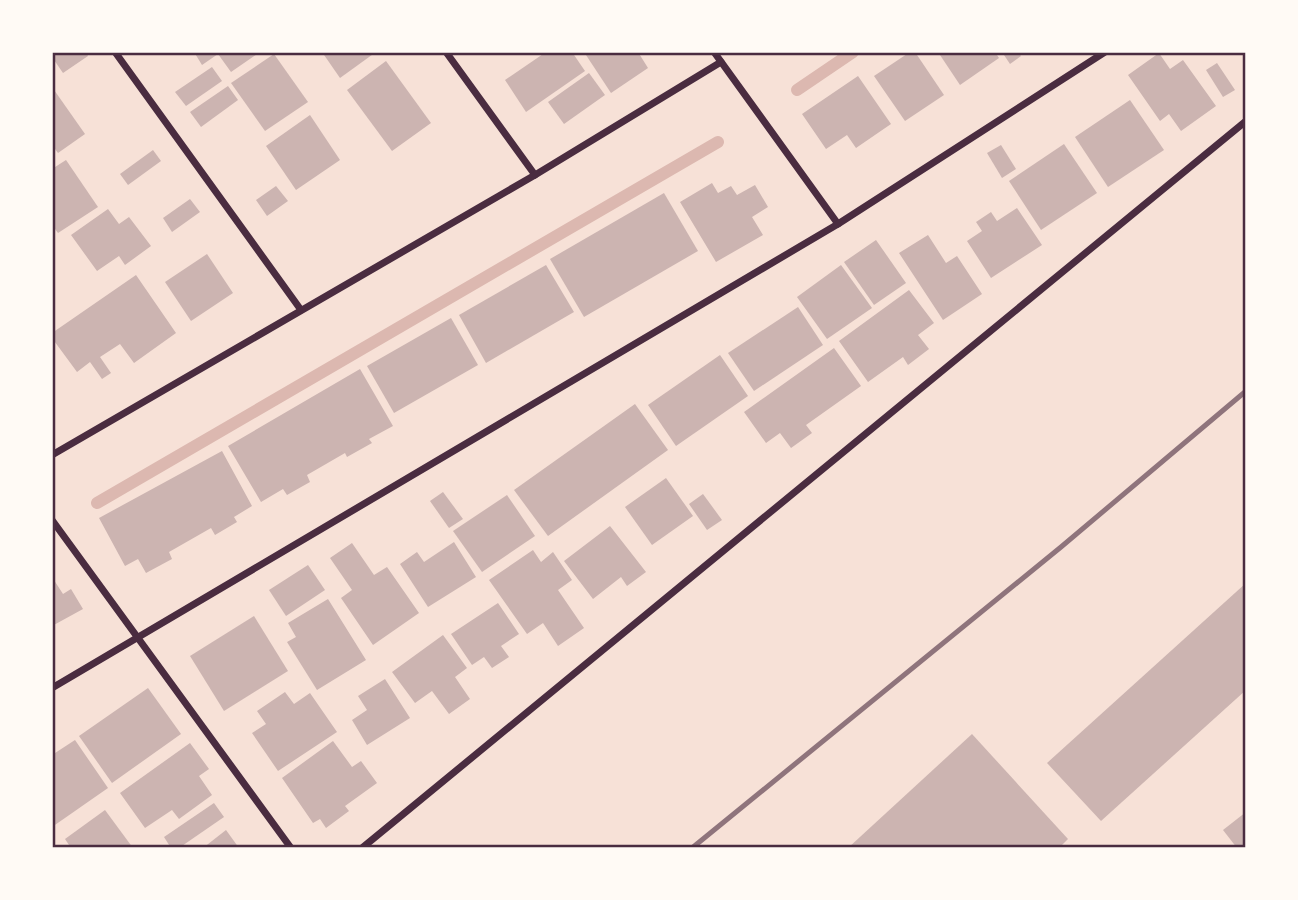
<svg xmlns="http://www.w3.org/2000/svg" width="1298" height="900" font-family="'Nunito Sans',sans-serif">
<style>
.lines{fill:none;stroke-linecap:round;stroke-linejoin:round}
.stream{stroke:#dcb8b0;stroke-width:12}
.building{fill:#ccb4b1}
.minor{stroke:#4a2c40;stroke-width:7}
.rail{stroke:#8f747c;stroke-width:5}
.neatline{fill:none;stroke:#4a2c40;stroke-width:2.5}
</style>
<rect width="100%" height="100%" fill="#f7e1d7"/>
<g class="lines">
<g class="stream">
<path d="M797 90 853 52"/>
<path d="M97 503 718 142"/>
</g>
</g>
<g class="building">
<path d="M52 52H86L88 56 63 73 52 57Z"/>
<path d="M194 52H260L231 72 218 54 202 65Z"/>
<path d="M322 52H376L340 78Z"/>
<path d="M546 52H572L585 71 526 112 505 80Z"/>
<path d="M584 52H638L648 68 611 93Z"/>
<path d="M910 52H915L944 95 905 121 874 76Z"/>
<path d="M938 52H995L999 58 960 85Z"/>
<path d="M1002 52H1018L1021 56 1010 64Z"/>
<path d="M1159 53 1170 69 1183 60 1216 106 1181 131 1169 114 1160 121 1128 75Z"/>
<path d="M274 54 308 102 265 131 231 83Z"/>
<path d="M386 61 431 123 392 151 347 90Z"/>
<path d="M1217 63 1235 90 1223 97 1206 70Z"/>
<path d="M212 67 222 81 186 106 175 92Z"/>
<path d="M589 73 605 95 564 124 548 102Z"/>
<path d="M858 76 891 124 856 148 847 135 826 149 802 114Z"/>
<path d="M228 86 238 100 201 127 190 112Z"/>
<path d="M52 87 85 134 58 153 52 145Z"/>
<path d="M1130 100 1164 150 1108 187 1075 137Z"/>
<path d="M310 115 340 160 296 190 266 146Z"/>
<path d="M1064 144 1097 193 1041 230 1009 181Z"/>
<path d="M1001 145 1016 169 1002 178 987 153Z"/>
<path d="M153 150 161 161 128 185 120 174Z"/>
<path d="M66 160 98 207 58 233 52 225V169Z"/>
<path d="M712 183 718 193 731 186 737 195 755 185 768 207 752 217 763 235 716 262 680 202Z"/>
<path d="M276 186 288 201 267 216 256 200Z"/>
<path d="M664 193 698 251 584 317 550 259Z"/>
<path d="M190 199 200 212 172 232 163 218Z"/>
<path d="M1017 208 1042 245 991 278 967 241 982 231 976 222 991 212 997 221Z"/>
<path d="M108 209 119 224 129 217 151 246 125 265 119 256 97 271 71 235Z"/>
<path d="M928 235 946 263 957 256 982 294 943 320 899 253Z"/>
<path d="M876 240 906 283 874 305 844 262Z"/>
<path d="M207 254 233 293 191 321 165 282Z"/>
<path d="M546 265 574 312 486 363 459 315Z"/>
<path d="M841 265 872 308 827 339 797 297Z"/>
<path d="M136 275 176 333 134 363 120 344 100 357 111 373 102 379 90 362 77 372 52 338V333Z"/>
<path d="M909 290 934 323 918 335 929 349 908 365 903 357 868 382 839 341Z"/>
<path d="M798 307 823 345 754 391 728 353Z"/>
<path d="M451 318 478 365 394 413 367 366Z"/>
<path d="M834 348 861 386 806 425 812 433 791 448 780 433 766 443 744 412Z"/>
<path d="M720 355 748 396 676 446 648 405Z"/>
<path d="M360 369 393 426 369 439 372 443 347 457 345 453 307 475 310 482 287 495 283 489 261 502 228 446Z"/>
<path d="M635 404 668 450 548 536 514 490Z"/>
<path d="M222 451 252 506 234 517 237 522 215 535 211 528 169 552 172 559 146 573 138 559 125 566 99 518Z"/>
<path d="M666 478 693 516 652 545 625 507Z"/>
<path d="M443 492 463 519 449 528 430 501Z"/>
<path d="M703 494 722 520 707 530 689 504Z"/>
<path d="M507 495 535 536 482 572 453 531Z"/>
<path d="M610 526 646 572 627 586 621 577 593 599 564 561Z"/>
<path d="M454 542 476 577 428 607 400 564 417 552 424 562Z"/>
<path d="M352 543 374 575 387 567 419 613 373 645 341 598 352 590 330 558Z"/>
<path d="M533 550 541 562 553 552 572 580 558 590 584 628 558 646 543 623 527 634 489 580Z"/>
<path d="M308 565 325 590 286 616 269 590Z"/>
<path d="M52 577 63 594 71 589 83 609 52 626Z"/>
<path d="M1246 583V690L1101 821 1047 763Z"/>
<path d="M328 599 366 660 317 690 287 642 296 637 288 623Z"/>
<path d="M498 603 519 634 501 646 509 657 492 668 484 657 472 665 451 634Z"/>
<path d="M254 616 288 671 224 711 190 656Z"/>
<path d="M443 635 467 668 455 677 470 699 449 714 432 691 415 703 392 672Z"/>
<path d="M385 679 410 718 367 745 352 720 367 710 358 696Z"/>
<path d="M148 688 181 734 112 783 79 736Z"/>
<path d="M285 692 294 704 310 693 337 732 278 771 252 733 266 724 257 711Z"/>
<path d="M972 734 1068 839 1059 848H848Z"/>
<path d="M75 740 108 788 52 827V755Z"/>
<path d="M333 741 352 767 361 761 377 783 345 806 349 811 326 828 320 819 313 823 282 778Z"/>
<path d="M190 743 209 769 199 776 212 795 179 819 172 810 145 828 120 793Z"/>
<path d="M214 803 224 817 179 848H171L164 837Z"/>
<path d="M105 810 133 848H71L65 839Z"/>
<path d="M1246 812V848H1237L1223 830Z"/>
<path d="M226 830 239 848H203Z"/>
</g>
<g class="lines">
<g class="minor">
<path d="M115 52 301 310"/>
<path d="M446 52 535 175"/>
<path d="M714 52 838 224"/>
<path d="M52 455 535 175 721 62"/>
<path d="M52 520 291 848"/>
<path d="M52 688 838 224 1105 52"/>
<path d="M362 848 1246 121"/>
</g>
<path class="rail" d="M692 848 1061 547 1246 391"/>
</g>
<rect width="1298" height="900" fill="none" stroke="#fffaf5" stroke-width="108"/>
<rect x="54" y="54" width="1190" height="792" class="neatline"/>
</svg>
